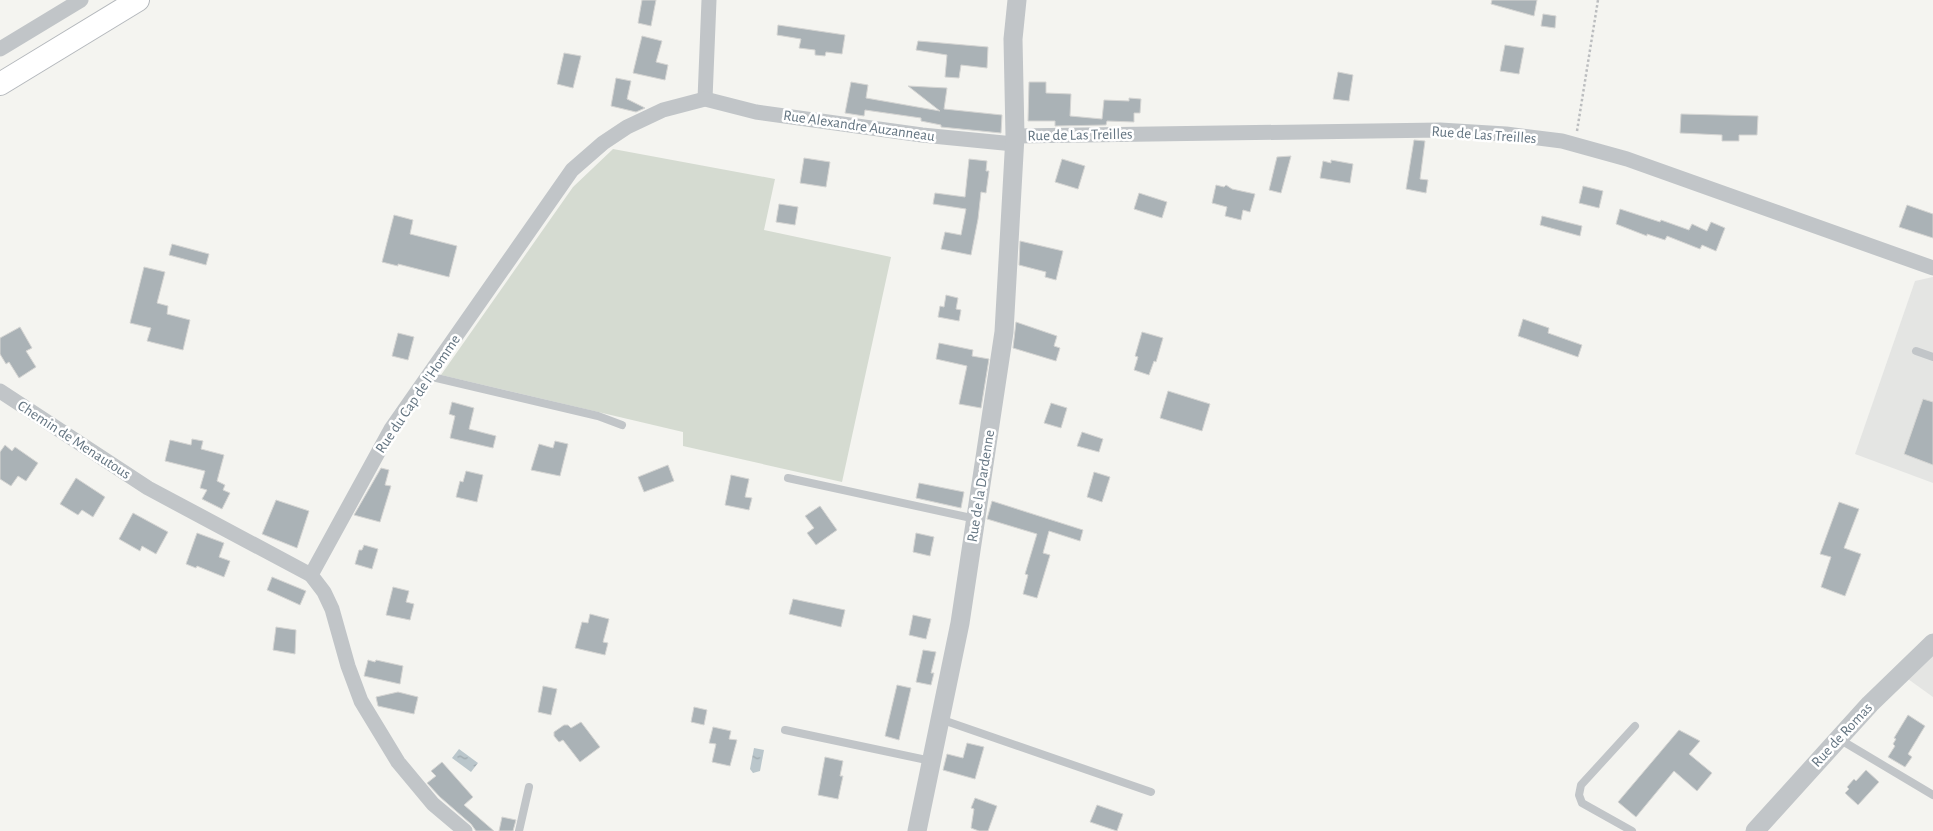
<svg xmlns="http://www.w3.org/2000/svg" width="1933" height="831" font-family="'Alegreya Sans',sans-serif">
<style>
.built{fill:#e4e5e3}
.green{fill:#d5dbd1}
.water{fill:url(#water-ripples)}
.building{fill:#aab2b6;stroke:#d5d5d3}
.lines{fill:none;stroke-linecap:round;stroke-linejoin:round}
.primary-casing{stroke:#b4b8bc;stroke-width:24}
.path{stroke:#bbbdbf;stroke-width:2.5;stroke-dasharray:2.5 2.5;stroke-linecap:butt}
.service{stroke:#c1c5c8;stroke-width:8}
.minor{stroke:#c1c5c8;stroke-width:15}
.tertiary{stroke:#c1c5c8;stroke-width:19}
.primary{stroke:#fff;stroke-width:22}
.labels{text-anchor:middle;dominant-baseline:central;stroke-width:5;stroke-linejoin:round;paint-order:stroke}
.street-label{font-size:15px;fill:#637481;stroke:#fff}
</style>
<defs>
<pattern id="water-ripples" width="26" height="14" patternUnits="userSpaceOnUse" patternTransform="scale(1.25)"><rect width="26" height="14" fill="#bac6cb"/><path d="M2 4q2-2 4 0t4 0M15 11q2-2 4 0t4 0" fill="none" stroke="#9ba5aa"/></pattern>
</defs>
<rect width="100%" height="100%" fill="#f4f4f0"/>
<g class="built">
<path d="M1933 277V483L1855 454 1915 281Z"/>
<path d="M1933 649V697L1908 679Z"/>
</g>
<path class="green" d="M613 149 775 179 764 230 891 257 842 482 683 446V432L441 375 573 187Z"/>
<g class="water">
<path d="M754 748 764 750 760 771 753 773 750 769Z"/>
<path d="M459 749 478 763 471 772 452 758Z"/>
</g>
<g class="building">
<path d="M642 0H656L651 26 638 23Z"/>
<path d="M1492 0H1537L1534 16 1491 4Z"/>
<path d="M1543 14 1556 16 1555 28 1541 26Z"/>
<path d="M778 25 845 35 842 54 826 52 825 56 815 55V50L799 48 801 39 777 35Z"/>
<path d="M642 36 662 41 656 62 668 65 665 80 633 73Z"/>
<path d="M918 41 988 47 987 68 961 65 959 78 945 77 947 55 916 50Z"/>
<path d="M1505 45 1524 48 1519 74 1500 71Z"/>
<path d="M564 53 581 56 573 88 557 84Z"/>
<path d="M1338 72 1353 75 1349 101 1333 99Z"/>
<path d="M616 78 631 81 627 99 645 108 636 112 611 106Z"/>
<path d="M851 82 868 85 866 98 940 111 908 86 947 88 944 109 1002 115 1001 133 941 127V125L921 121V118L865 110 864 116 845 113Z"/>
<path d="M1029 82H1046V93L1071 94 1070 116 1102 119 1104 100 1129 101V98L1141 99 1140 113H1134V122L1107 121 1106 125 1055 126V121H1028Z"/>
<path d="M1681 114 1758 116 1757 135H1739V141H1722V135L1680 133Z"/>
<path d="M1414 140 1425 141 1420 179 1428 180 1426 193 1406 189Z"/>
<path d="M1291 156 1281 193 1269 190 1277 157Z"/>
<path d="M804 158 830 162 826 187 800 183Z"/>
<path d="M969 159 987 161 986 171H989L986 193 981 192 978 219 971 255 941 249 945 232 961 235 966 209 933 204 935 193 965 197Z"/>
<path d="M1062 159 1085 166 1078 189 1055 182Z"/>
<path d="M1331 160 1353 164 1350 183 1320 178 1323 161 1331 163Z"/>
<path d="M1216 185 1224 187 1226 185 1232 189 1255 194 1250 212 1243 210 1241 220 1225 216 1227 207 1212 203Z"/>
<path d="M1583 186 1603 191 1599 208 1579 203Z"/>
<path d="M1139 193 1167 202 1162 218 1134 209Z"/>
<path d="M779 204 798 207 795 225 776 222Z"/>
<path d="M1907 205 1933 214V238L1899 227Z"/>
<path d="M1620 209 1660 222 1661 220 1689 230 1692 224 1707 231 1711 222 1725 228 1716 251 1702 245 1700 249 1667 236 1665 240 1647 234V236L1616 224Z"/>
<path d="M394 215 413 220 410 234 457 246 449 277 398 264V266L382 262Z"/>
<path d="M1542 216 1582 226 1580 236 1540 225Z"/>
<path d="M1020 241 1063 251 1056 280 1045 277 1046 272 1019 265Z"/>
<path d="M172 244 209 254 206 265 169 255Z"/>
<path d="M144 267 165 272 157 303 168 306 167 314 190 320 183 350 147 341 151 328 130 323Z"/>
<path d="M946 295 958 298 956 309 961 310 959 321 938 317 940 306 944 307Z"/>
<path d="M1523 319 1549 328 1548 333 1582 345 1578 357 1518 336Z"/>
<path d="M1016 322 1057 336 1054 346 1060 348 1056 361 1013 348Z"/>
<path d="M20 327 32 348 26 351 36 367 19 378 9 362 6 364 0 354V338Z"/>
<path d="M1142 332 1163 338 1156 362 1154 361 1149 375 1134 370 1138 357 1135 356Z"/>
<path d="M398 333 414 337 408 360 392 356Z"/>
<path d="M939 343 973 350 972 356 989 359 981 408 959 404 967 366 936 359Z"/>
<path d="M1168 391 1210 404 1202 431 1160 418Z"/>
<path d="M1923 399 1933 402V465L1904 454Z"/>
<path d="M452 402 474 408 469 429 496 436 493 448 450 438 455 416 449 414Z"/>
<path d="M1051 403 1067 408 1061 428 1044 423Z"/>
<path d="M1082 432 1103 439 1099 452 1077 446Z"/>
<path d="M192 439 203 441 201 449 224 455 217 481 225 485 223 490 230 493 222 509 202 499 207 490 200 488 205 471 165 461 170 440 191 445Z"/>
<path d="M555 441 568 444 560 476 531 470 539 444 553 448Z"/>
<path d="M5 445 12 451 15 447 38 463 26 481 18 476 11 486 0 479V452Z"/>
<path d="M668 465 674 481 644 492 638 477Z"/>
<path d="M381 468 389 470 385 485 391 486 380 522 354 515Z"/>
<path d="M466 471 483 475 477 502 456 497 460 481 463 482Z"/>
<path d="M1094 472 1110 477 1102 502 1087 497Z"/>
<path d="M731 475 749 479 745 497 752 498 749 510 725 505Z"/>
<path d="M76 478 105 497 93 517 82 510 78 515 60 504Z"/>
<path d="M919 483 964 492 961 508 916 498Z"/>
<path d="M276 500 309 511 297 548 262 534Z"/>
<path d="M992 501 1083 530 1080 541 1049 531 1043 553 1050 555 1037 598 1023 594 1028 575 1025 574 1037 534 987 519Z"/>
<path d="M1839 502 1859 509 1844 548 1861 554 1845 596 1821 587 1831 557 1820 554Z"/>
<path d="M820 506 837 530 816 545 807 533 814 528 805 516Z"/>
<path d="M133 513 168 532 156 554 142 546 140 551 119 539Z"/>
<path d="M197 533 224 543 219 557 230 561 224 577 197 566 196 568 186 564Z"/>
<path d="M916 533 934 537 930 556 913 552Z"/>
<path d="M364 545 378 549 372 569 355 564 359 550H362Z"/>
<path d="M272 577 306 591 300 605 267 590Z"/>
<path d="M393 587 409 591 406 602 414 604 410 620 386 615Z"/>
<path d="M793 599 845 610 841 627 789 614Z"/>
<path d="M590 614 609 619 603 642 608 643 605 655 575 648 582 622 588 623Z"/>
<path d="M913 615 931 619 926 639 909 635Z"/>
<path d="M276 627 296 630 295 654 273 650Z"/>
<path d="M923 650 936 652 931 673H934L931 685 916 682Z"/>
<path d="M368 660 375 662 376 660 403 666 400 684 364 676Z"/>
<path d="M897 685 911 688 899 740 885 736Z"/>
<path d="M543 686 557 689 551 715 538 712Z"/>
<path d="M398 692 418 697 414 714 378 706 376 697Z"/>
<path d="M694 707 707 710 704 725 691 722Z"/>
<path d="M1908 715 1925 726 1908 754 1912 757 1905 767 1888 757 1895 746 1893 744 1896 739 1894 738Z"/>
<path d="M581 722 600 747 580 762 563 740 559 742 554 736V732L564 725H568L571 728Z"/>
<path d="M713 727 731 731 729 739 737 740 730 766 712 762 716 744 709 743Z"/>
<path d="M1679 730 1700 741 1689 754 1712 773 1697 791 1674 771 1636 817 1618 802Z"/>
<path d="M967 743 984 747 975 779 943 770 947 754 963 758Z"/>
<path d="M825 757 843 761 840 776H843L838 799 818 795Z"/>
<path d="M442 762 473 797 464 805 494 831H476L471 824 440 797 427 783 436 776 431 771Z"/>
<path d="M1866 770 1879 782 1858 805 1845 793 1849 789 1847 787 1854 779 1856 781Z"/>
<path d="M975 798 997 806 988 831H979L971 828 974 809 971 808Z"/>
<path d="M1097 805 1123 814 1117 831 1090 822Z"/>
<path d="M502 817 516 820 513 831H499Z"/>
</g>
<g class="lines">
<g class="primary-casing">
<path id="primary" d="M0 84 138 0"/>
</g>
<path class="path" d="M1577 131 1598 0"/>
<g class="service">
<path d="M1916 351 1933 357"/>
<path d="M428 376 598 416 622 425"/>
<path d="M788 478 976 519"/>
<path d="M940 719 1151 792"/>
<path d="M785 730 931 761"/>
<path d="M1839 739 1933 795"/>
<path d="M519 831 529 787"/>
<path d="M1632 831 1582 803 1579 795 1581 785 1635 726"/>
</g>
<g class="minor">
<path d="M0 49 81 0"/>
<path d="M705 99 709 0"/>
<path d="M1015 136 1440 130 1506 134 1562 141 1627 159 1933 268"/>
<path d="M0 391 148 488 311 575"/>
<path d="M465 831 433 804 398 762 361 701 348 666 332 609 324 592 311 575 391 429 572 170 603 143 627 127 663 110 705 99 756 112 922 135 1014 144"/>
</g>
<g class="tertiary">
<path d="M917 831 960 623 1004 332 1015 136 1013 39 1017 0"/>
<path d="M1755 831 1870 704 1933 643"/>
</g>
<use href="#primary" class="primary"/>
</g>
<g class="labels">
<g class="street-label">
<text transform="translate(859 126) rotate(8)">Rue Alexandre Auzanneau</text>
<text transform="translate(1080 135) rotate(-1)">Rue de Las Treilles</text>
<text transform="translate(1484 135) rotate(4)">Rue de Las Treilles</text>
<text transform="translate(418 394) rotate(-56)">Rue du Cap de l'Homme</text>
<text transform="translate(74 440) rotate(33)">Chemin de Menautous</text>
<text transform="translate(981 486) rotate(-81)">Rue de la Dardenne</text>
<text transform="translate(1842 735) rotate(-47)">Rue de Romas</text>
</g>
</g>
</svg>
